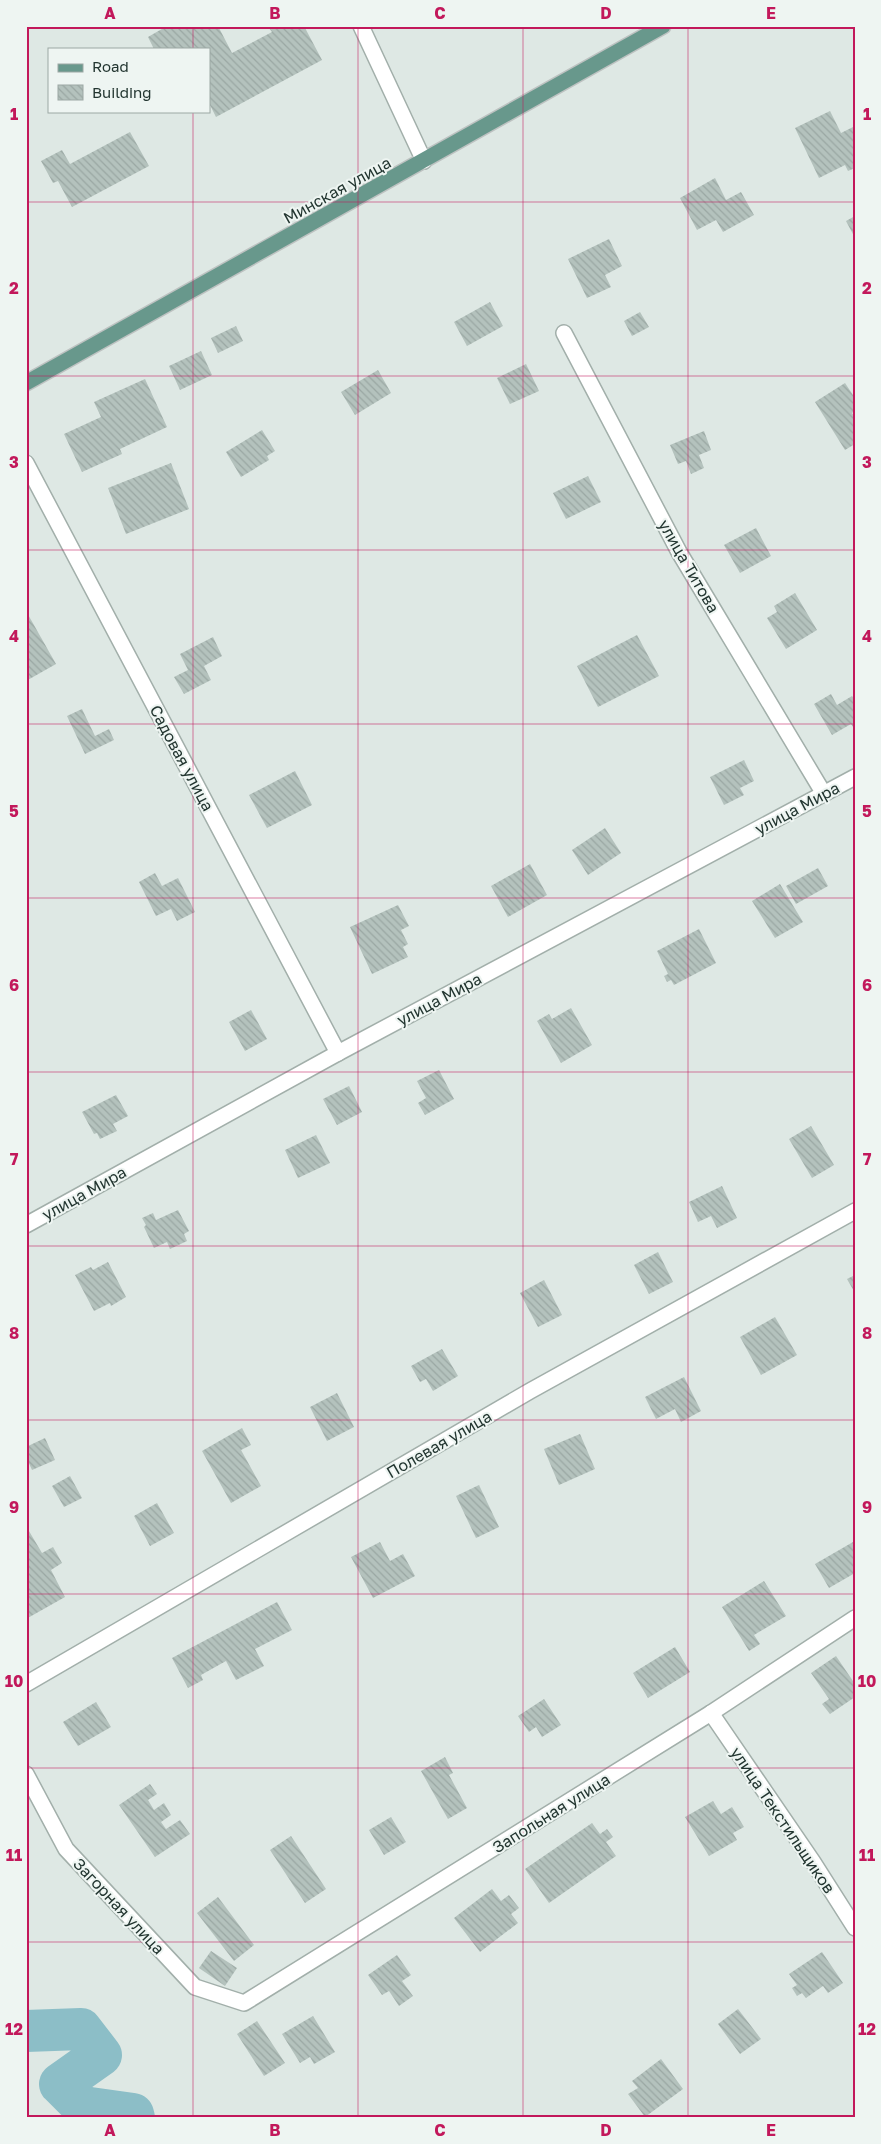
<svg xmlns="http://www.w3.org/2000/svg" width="881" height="2144" font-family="'Golos Text',sans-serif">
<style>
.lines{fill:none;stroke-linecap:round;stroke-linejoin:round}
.river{stroke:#8cbec7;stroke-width:42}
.building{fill:url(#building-back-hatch)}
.street-casing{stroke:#a2afaa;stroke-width:18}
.primary-casing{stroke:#bdc2c1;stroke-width:18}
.street{stroke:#fff;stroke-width:15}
.primary{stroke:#68988c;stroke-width:15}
.grid{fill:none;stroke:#c2185b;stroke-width:1;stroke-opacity:0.55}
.labels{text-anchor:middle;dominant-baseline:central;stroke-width:4;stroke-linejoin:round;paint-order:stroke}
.street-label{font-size:16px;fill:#223530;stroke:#eef5f2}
.neatline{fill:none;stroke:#c2185b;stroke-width:2}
.grid-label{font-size:16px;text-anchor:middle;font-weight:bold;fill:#c2185b}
</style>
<defs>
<pattern id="building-back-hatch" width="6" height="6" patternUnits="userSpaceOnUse" patternTransform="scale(1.25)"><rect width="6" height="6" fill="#b4c2bd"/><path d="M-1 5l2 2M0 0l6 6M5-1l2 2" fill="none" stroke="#9aa7a3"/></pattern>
</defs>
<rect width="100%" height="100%" fill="#dee8e4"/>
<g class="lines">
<path class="river" d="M26 2031 81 2029 101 2055 60 2084 83 2107 133 2114 134 2118"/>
</g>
<g class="building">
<path d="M167 26H218L232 53 272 32 269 28 272 26H304L322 60 216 117 209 103V49H154L148 37Z"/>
<path d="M830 111 841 133 855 126V168L848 171 845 165 819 178 795 128Z"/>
<path d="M130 132 149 166 72 207 58 181 53 183 41 161 62 150 70 164Z"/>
<path d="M715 178 726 200 741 192 754 215 723 232 716 220 697 230 680 198Z"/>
<path d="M855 216V238L846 221Z"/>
<path d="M609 239 622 266 605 275 611 287 587 298 568 259Z"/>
<path d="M490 302 503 326 467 346 454 322Z"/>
<path d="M640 312 649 327 632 336 624 321Z"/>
<path d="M236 326 243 341 218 353 211 338Z"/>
<path d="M201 351 212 375 180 390 169 366Z"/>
<path d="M526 364 539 391 510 404 497 378Z"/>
<path d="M378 370 391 393 355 415 341 392Z"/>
<path d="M145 379 167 427 120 449 122 454 82 472 64 434 101 417 94 402Z"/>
<path d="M845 383 855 398V411L852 413 855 417V444L845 450 815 402Z"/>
<path d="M262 430 275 451 267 456 269 460 241 477 226 452Z"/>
<path d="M704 431 711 450 699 455 704 468 691 474 686 461 678 464 670 445Z"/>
<path d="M171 463 189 509 126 534 108 488Z"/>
<path d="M588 476 601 502 566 519 553 493Z"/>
<path d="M756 528 771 556 740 573 724 545Z"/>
<path d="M795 593 817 630 786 649 767 618 777 612 774 606Z"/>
<path d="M26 611 56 664 26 681Z"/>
<path d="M637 635 659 676 598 707 577 666Z"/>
<path d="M213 637 222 656 204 666 211 680 184 694 174 677 188 670 180 654Z"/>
<path d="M831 694 837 705 852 696 855 700V730L851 724 832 735 814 704Z"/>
<path d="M82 709 95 736 109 729 114 740 85 754 67 716Z"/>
<path d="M744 760 754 781 740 788 744 795 724 805 710 777Z"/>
<path d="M295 771 312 805 267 828 249 795Z"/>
<path d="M605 828 621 853 588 875 572 850Z"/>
<path d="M530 864 547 895 508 917 491 886Z"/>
<path d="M818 868 828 886 796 904 786 886Z"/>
<path d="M155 873 162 886 178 878 195 912 177 921 171 909 156 916 139 882Z"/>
<path d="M780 884 803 922 775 938 752 901Z"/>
<path d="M398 905 409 926 401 930 408 944 403 947 408 957 372 974 350 927Z"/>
<path d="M699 929 716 963 674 985 671 980 667 982 664 976 668 974 657 951Z"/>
<path d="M571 1008 592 1045 561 1063 537 1021 549 1014 552 1019Z"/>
<path d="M251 1010 267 1039 245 1051 229 1022Z"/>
<path d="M439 1070 454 1099 425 1115 418 1103 426 1098 417 1081Z"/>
<path d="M349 1086 362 1112 337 1125 323 1099Z"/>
<path d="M116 1095 128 1116 113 1124 117 1131 100 1139 97 1133 94 1134 82 1112Z"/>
<path d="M811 1126 834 1165 812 1178 789 1139Z"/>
<path d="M316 1135 330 1163 298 1178 285 1150Z"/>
<path d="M722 1186 737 1218 717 1228 711 1216 698 1222 689 1202Z"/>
<path d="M178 1210 189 1231 184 1234 187 1241 170 1249 167 1242 154 1248 144 1227 146 1225 142 1218 153 1213 156 1220Z"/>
<path d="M658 1252 673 1282 649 1294 634 1265Z"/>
<path d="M108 1262 126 1297 111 1306 110 1303 94 1311 75 1275 91 1267 93 1270Z"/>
<path d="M855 1275V1293L847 1279Z"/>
<path d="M544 1280 562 1315 538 1327 520 1293Z"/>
<path d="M775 1317 797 1355 761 1375 740 1337Z"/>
<path d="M442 1349 458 1376 433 1391 426 1379 420 1382 411 1366Z"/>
<path d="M684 1377 701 1411 681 1422 675 1409 656 1419 645 1397Z"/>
<path d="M337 1393 354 1427 327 1441 310 1407Z"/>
<path d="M242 1428 251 1445 241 1450 261 1486 231 1503 202 1451Z"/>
<path d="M580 1434 595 1469 559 1485 544 1449Z"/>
<path d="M45 1438 55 1460 32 1470 26 1457V1447Z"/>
<path d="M70 1476 82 1498 64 1507 52 1486Z"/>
<path d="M479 1485 499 1527 476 1538 456 1496Z"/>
<path d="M157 1503 174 1533 150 1546 134 1516Z"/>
<path d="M26 1526 42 1553 53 1547 62 1563 51 1570 65 1597 26 1619Z"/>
<path d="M380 1542 390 1561 403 1554 415 1576 373 1598 351 1557Z"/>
<path d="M853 1542 855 1573 829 1588 815 1564Z"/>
<path d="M764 1581 786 1616 754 1635 760 1644 749 1651 722 1607Z"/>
<path d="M277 1602 292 1630 255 1649 264 1666 236 1680 226 1661 201 1675 203 1680 188 1688 172 1658Z"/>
<path d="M675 1647 690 1672 648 1698 633 1673Z"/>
<path d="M836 1656 855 1684V1697L830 1714 822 1704 829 1699 811 1673Z"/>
<path d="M544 1699 561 1725 542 1737 536 1727 529 1732 518 1716Z"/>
<path d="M96 1702 111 1727 78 1746 63 1722Z"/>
<path d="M445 1757 453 1773 449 1775 467 1808 448 1819 421 1771Z"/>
<path d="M150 1784 157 1794 148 1800 154 1810 164 1803 171 1815 161 1822 166 1829 180 1820 190 1834 155 1857 119 1805Z"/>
<path d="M713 1801 721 1814 732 1807 744 1827 733 1833 737 1840 709 1856 685 1817Z"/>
<path d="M391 1817 406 1842 384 1855 369 1830Z"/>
<path d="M592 1823 600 1834 607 1829 613 1837 606 1842 616 1856 549 1903 525 1869Z"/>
<path d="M291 1836 326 1889 305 1903 270 1850Z"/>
<path d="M492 1889 501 1901 509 1895 519 1908 511 1914 518 1923 480 1952 454 1918Z"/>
<path d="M218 1897 254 1945 234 1961 197 1913Z"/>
<path d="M211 1951 237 1968 225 1986 199 1968Z"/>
<path d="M822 1952 843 1983 828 1993 823 1986 806 1998 802 1993 797 1996 792 1988 797 1985 789 1974Z"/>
<path d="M397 1955 411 1975 402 1981 413 1996 399 2006 389 1991 382 1995 368 1975Z"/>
<path d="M738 2009 761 2039 740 2054 718 2024Z"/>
<path d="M313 2016 335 2052 314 2064 310 2057 300 2063 282 2034Z"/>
<path d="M257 2021 285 2063 264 2076 237 2034Z"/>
<path d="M661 2059 683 2089 645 2117 628 2094 638 2088 632 2081Z"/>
</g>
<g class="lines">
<g class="street-casing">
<g id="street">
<path d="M361 26 424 161"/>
<path d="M564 333 679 552 824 794"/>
<path d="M26 463 338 1053"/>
<path d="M26 1225 338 1053 855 777"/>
<path d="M26 1684 530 1391 855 1211"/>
<path d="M711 1713 813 1862 855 1928"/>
<path d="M26 1774 66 1849 195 1987 244 2003 711 1713 855 1618"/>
</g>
</g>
<g class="primary-casing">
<path id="primary" d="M26 383 663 26"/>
</g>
<use href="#street" class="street"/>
<use href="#primary" class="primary"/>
</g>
<path class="grid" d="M193 26V49M358 26V2118M523 26V2118M688 26V2118M193 111V2118M26 202H855M26 376H855M26 550H855M26 724H855M26 898H855M26 1072H855M26 1246H855M26 1420H855M26 1594H855M26 1768H855M26 1942H855"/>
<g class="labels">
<g class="street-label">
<text transform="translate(337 190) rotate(-29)">Минская улица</text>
<text transform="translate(689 566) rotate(60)">улица Титова</text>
<text transform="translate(182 758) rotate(62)">Садовая улица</text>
<text transform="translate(797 808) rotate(-28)">улица Мира</text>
<text transform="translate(439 999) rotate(-28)">улица Мира</text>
<text transform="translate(84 1193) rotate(-29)">улица Мира</text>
<text transform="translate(439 1444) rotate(-30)">Полевая улица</text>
<text transform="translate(551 1813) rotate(-32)">Запольная улица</text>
<text transform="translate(783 1820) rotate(56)">улица Текстильщиков</text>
<text transform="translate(119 1906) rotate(47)">Загорная улица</text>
</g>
</g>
<rect width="881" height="2144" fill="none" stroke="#eef5f2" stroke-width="55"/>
<rect x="48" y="48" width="162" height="65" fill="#eef5f2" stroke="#9ca8a4"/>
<rect x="58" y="64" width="25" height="8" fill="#68988c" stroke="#9ca8a4"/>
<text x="92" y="72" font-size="15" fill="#223530">Road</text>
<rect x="58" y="85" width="25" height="15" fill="url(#building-back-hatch)" stroke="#9ca8a4"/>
<text x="92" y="98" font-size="15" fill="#223530">Building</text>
<rect x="28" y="28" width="826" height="2088" class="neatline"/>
<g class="grid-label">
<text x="110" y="19">A</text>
<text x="275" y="19">B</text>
<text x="440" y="19">C</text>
<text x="606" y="19">D</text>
<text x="771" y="19">E</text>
<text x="14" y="120">1</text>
<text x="867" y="120">1</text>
<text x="14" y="294">2</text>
<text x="867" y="294">2</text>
<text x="14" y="468">3</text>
<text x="867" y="468">3</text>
<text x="14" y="642">4</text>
<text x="867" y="642">4</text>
<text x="14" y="817">5</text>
<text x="867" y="817">5</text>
<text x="14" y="991">6</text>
<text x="867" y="991">6</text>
<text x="14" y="1165">7</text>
<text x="867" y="1165">7</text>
<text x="14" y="1339">8</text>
<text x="867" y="1339">8</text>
<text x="14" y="1513">9</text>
<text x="867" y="1513">9</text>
<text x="14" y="1687">10</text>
<text x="867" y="1687">10</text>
<text x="14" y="1861">11</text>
<text x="867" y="1861">11</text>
<text x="14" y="2035">12</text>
<text x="867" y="2035">12</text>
<text x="110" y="2136">A</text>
<text x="275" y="2136">B</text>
<text x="440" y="2136">C</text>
<text x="606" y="2136">D</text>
<text x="771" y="2136">E</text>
</g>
</svg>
